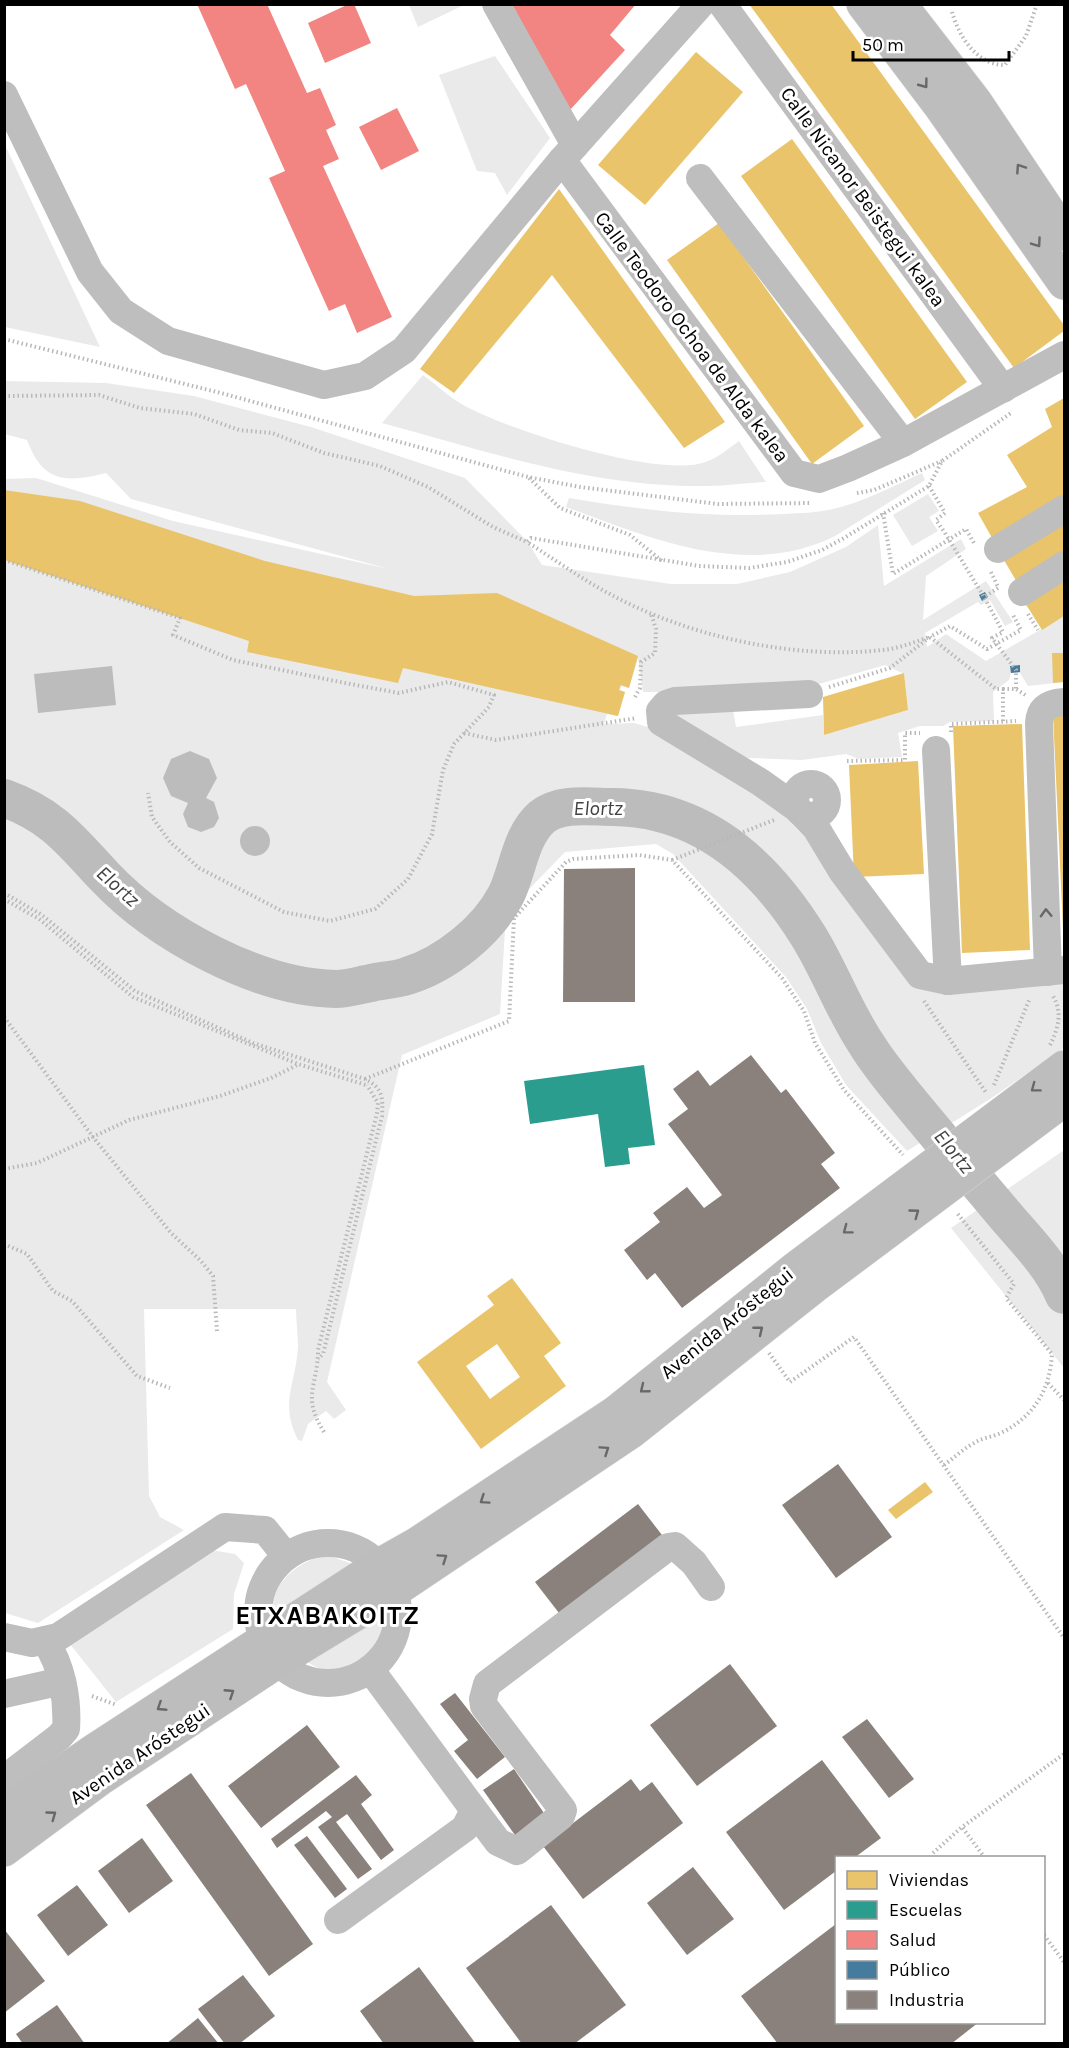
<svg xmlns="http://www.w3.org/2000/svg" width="1069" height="2048" font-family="Karla,sans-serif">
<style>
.green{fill:#eaeaea}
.water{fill:#bcbcbc}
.homes{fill:#e9c46a;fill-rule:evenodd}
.schools{fill:#2a9d8f}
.health{fill:#f28482}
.public{fill:#457b9d}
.industry{fill:#8a817c}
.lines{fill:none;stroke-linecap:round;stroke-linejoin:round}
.river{stroke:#bcbcbc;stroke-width:38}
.major-casing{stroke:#dbdbdb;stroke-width:34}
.path{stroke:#b8b8b8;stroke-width:4;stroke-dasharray:1.5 3;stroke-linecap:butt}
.minor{stroke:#bebebe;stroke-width:28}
.major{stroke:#bdbdbd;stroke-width:33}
.path-bridge{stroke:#b8b8b8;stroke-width:4;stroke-dasharray:1.5 3;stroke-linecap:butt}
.oneway{stroke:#686868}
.labels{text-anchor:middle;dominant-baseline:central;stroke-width:6;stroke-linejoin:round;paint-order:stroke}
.street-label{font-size:20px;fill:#000;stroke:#fff}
.water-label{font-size:21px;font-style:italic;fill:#414141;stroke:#fff}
.district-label{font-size:26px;font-weight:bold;letter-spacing:1.5px;fill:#000;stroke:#fff}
</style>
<rect width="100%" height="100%" fill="#fff"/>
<g class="green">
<path d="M409 5H464L418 27Z"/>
<path d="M495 56 550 138 507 195 495 173 477 171 439 75Z"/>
<path d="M4 145H5L100 347 5 327Z"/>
<path d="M423 375C437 385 451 399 467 407 510 430 664 481 708 461 719 457 729 448 739 441L766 482C747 483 727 486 707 486 596 488 488 452 382 423Z"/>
<path d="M5 381 106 383 194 396 311 427 465 478 527 541 542 565 671 584H737L790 572 846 547 878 525 884 586 961 539 966 549 926 576 923 620 986 581 1013 622 1005 626 990 600 981 605 978 602 925 633 927 647 946 634 986 661 1064 616V682L1028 686 1020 673H1011L1009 680 993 692 994 721 950 722 943 726H920L898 733 902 757 859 759 846 754 802 760 747 758 672 717 678 707 732 704 736 727 823 715 824 735 908 710 904 674 885 665 819 684 778 692H643L638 658 629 688 621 686 620 690 625 692 618 716 607 714 604 724 634 723 662 731 779 810 805 837 909 981 1064 978V1048L990 1099 907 1151 846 1085 821 1043 807 1009 786 977 673 854 656 844 565 852 506 913 500 1014 402 1055 327 1382 346 1410 334 1419 326 1411 308 1424 302 1441 298 1440C279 1403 296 1384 298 1347 298 1335 296 1321 296 1309H144L149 1496 160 1517 184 1530 38 1623 5 1613V479L36 478 173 521 389 569 131 499 106 473C66 483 43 483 27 440L5 434Z"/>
<path d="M922 473 925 480 835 536C747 580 650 538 566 507L569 498C640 510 710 518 783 514 799 513 817 513 833 509 864 502 893 486 922 473Z"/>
<path d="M928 494 939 511 929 517 938 531 912 546 893 515Z"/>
<path d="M1064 1150V1368L951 1228Z"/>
<path d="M211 1550 235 1554 244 1563 234 1594 233 1629 116 1702 70 1644Z"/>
<path d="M324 1554 353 1564 288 1609 274 1614 270 1600C286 1573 295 1566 324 1554Z"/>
<path d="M378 1614 389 1621C385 1629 383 1640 377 1647 359 1671 329 1679 306 1661Z"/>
</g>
<g class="water">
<path d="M112 666 116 705 38 713 34 674Z"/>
<path d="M190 751 209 759 217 778 206 798 214 802 219 818 214 827 201 832 188 827 183 814 188 803 171 796 163 778 171 759Z"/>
<circle cx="255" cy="841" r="15"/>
</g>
<g class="homes">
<path d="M749 4H831L1064 325V331L1014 368Z"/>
<path d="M696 52 743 92 645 205 598 165Z"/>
<path d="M792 139 967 382 915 419 741 176Z"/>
<path d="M559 189 725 422 684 448 552 275 454 393 420 369Z"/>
<path d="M719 223 864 426 812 464 667 260Z"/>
<path d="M1064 398V505L996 545 978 513 1027 487 1007 455 1052 427 1045 409Z"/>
<path d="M4 490 80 501 265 561 414 596 497 593 638 656 629 688 621 685 619 690 625 692 618 716 403 668 398 683 247 652 249 641 4 560Z"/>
<path d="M1064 517V557L1018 584 1001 555Z"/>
<path d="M1064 578V616L1042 630 1025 603Z"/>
<path d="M1052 653H1064V682L1053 683Z"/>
<path d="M904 673 908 710 824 735 823 697Z"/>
<path d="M1064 713V929H1063L1053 714Z"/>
<path d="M1022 724 1030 950 962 953 953 726Z"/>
<path d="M918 761 924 874 854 877 849 765Z"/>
<path d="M512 1278 561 1343 544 1356 566 1386 481 1449 417 1362 494 1305 487 1296ZM497 1344 520 1377 490 1399 466 1366Z"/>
<path d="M925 1482 933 1492 896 1519 888 1510Z"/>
</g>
<path class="schools" d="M644 1065 655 1145 628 1148 630 1164 605 1167 598 1114 530 1124 524 1081Z"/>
<g class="health">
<path d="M197 4H267L307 93 320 88 336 125 326 130 339 159 323 166 392 317 357 333 345 304 329 311 269 178 285 171 246 84 235 89Z"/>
<path d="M349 4H354L371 43 325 63 308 23Z"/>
<path d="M512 4H636L610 35 625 50 569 111Z"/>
<path d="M397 108 419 151 381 170 359 127Z"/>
</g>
<g class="public">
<path d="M985 592 988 597 982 601 979 595Z"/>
<path d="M1020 665V672L1011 673 1010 666Z"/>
</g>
<g class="industry">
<path d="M635 868V1002H563L564 869Z"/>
<path d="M751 1055 781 1093 786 1089 835 1153 821 1164 840 1188 682 1308 655 1273 647 1280 624 1250 660 1222 653 1213 687 1187 704 1208 722 1195 668 1124 688 1109 673 1089 698 1070 710 1086Z"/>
<path d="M838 1464 892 1537 836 1578 782 1505Z"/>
<path d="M638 1504 662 1535 559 1613 535 1582Z"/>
<path d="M730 1664 777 1726 697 1786 650 1725Z"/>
<path d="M455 1693 505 1757 477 1779 454 1751 468 1740 440 1704Z"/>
<path d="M867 1719 914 1779 889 1798 842 1737Z"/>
<path d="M307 1725 340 1767 261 1828 228 1786Z"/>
<path d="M822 1760 881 1838 854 1858H836V1871L784 1910 726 1832Z"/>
<path d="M514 1769 550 1822 520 1842 483 1790Z"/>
<path d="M191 1773 313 1944 269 1976 146 1805Z"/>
<path d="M356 1775 372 1795 361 1804 394 1850 381 1860 347 1814 336 1822 372 1869 358 1879 318 1827 332 1817 326 1811 277 1848 271 1839Z"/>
<path d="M631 1779 640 1791 652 1782 683 1823 583 1899 543 1846Z"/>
<path d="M307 1836 347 1889 335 1898 294 1845Z"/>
<path d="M142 1838 173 1881 129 1913 98 1871Z"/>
<path d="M693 1867 734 1919 687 1955 647 1903Z"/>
<path d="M77 1885 108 1925 68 1956 37 1915Z"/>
<path d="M551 1905 626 2005 574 2044H522L466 1968Z"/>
<path d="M836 1924V2022H979L951 2044H778L741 1996Z"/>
<path d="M4 1929 45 1981 4 2013Z"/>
<path d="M419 1967 476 2044H384L360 2011Z"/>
<path d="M243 1975 275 2016 239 2044H225L198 2009Z"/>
<path d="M57 2005 85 2044H23L16 2034Z"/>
<path d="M198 2018 219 2044H166Z"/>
</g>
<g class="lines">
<path class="river" d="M4 798C54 816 71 841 105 877 158 933 258 988 336 989 347 989 360 985 371 983 383 980 396 980 407 976 446 964 487 931 506 895 518 871 520 836 542 817 561 802 591 807 613 807 702 808 764 864 809 937 830 971 844 1011 867 1045 878 1063 893 1081 906 1097 937 1135 968 1171 999 1208 1022 1236 1050 1262 1064 1295"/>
<g class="major-casing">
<g id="major">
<path d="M863 4 940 106 1064 283"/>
<path d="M900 4 975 101 1064 234"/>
<path d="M4 1813 93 1751 379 1565 418 1543 616 1412 797 1267 1064 1067"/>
<path d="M4 1850 100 1779 277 1662 394 1591 631 1432 815 1286 1064 1100"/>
</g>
</g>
<g class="path">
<path d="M952 12C959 37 977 65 1005 65L1026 36 1037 4"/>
<path d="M4 339 221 393 528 477 580 487 718 504 812 503"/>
<path d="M4 396 99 395 140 408 194 414 239 430 272 433 324 453 380 466 428 487 493 527 527 542"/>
<path d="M529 478 560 508 630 535 662 561"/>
<path d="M929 486 945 513 936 520 945 533"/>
<path d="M857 493 874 490 942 461"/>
<path d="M883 513 893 574 966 529 975 545"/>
<path d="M4 560 180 618 173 635 233 660 345 683 399 693 448 682 494 695 489 707 454 744 443 770 432 834 408 879 375 909 330 921 284 912 199 868 170 842 152 817 148 793"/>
<path d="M991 572 998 587"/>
<path d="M998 588 984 597 1003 632 992 638 1016 670V689"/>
<path d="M1028 614 1038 630"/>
<path d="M829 687 890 668 930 637C914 642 898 649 882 650 793 660 686 636 608 593 580 578 554 559 527 542L531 538 699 566 749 568 787 562 822 550 844 538 929 486 942 461 1011 413"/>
<path d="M1003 689H1016L1027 696"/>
<path d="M635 697 640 688 641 662 655 653 656 629 651 614"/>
<path d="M1003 721V689H996L930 637 950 626 987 649 1021 630 1013 615"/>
<path d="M951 732V724L1016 721"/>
<path d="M464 733 496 740 637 718"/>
<path d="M847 761 905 760V733H920"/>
<path d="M672 860 774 820"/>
<path d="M4 893 42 915 135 991 253 1043 365 1079C383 1088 383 1098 382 1116L323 1354 318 1359"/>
<path d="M4 899 39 919 133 997 298 1064 366 1085"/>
<path d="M924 1001 987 1094"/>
<path d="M4 1017 93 1137 171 1233 201 1261 213 1276 217 1331"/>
<path d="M1050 1045C1058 1029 1063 1013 1053 996"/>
<path d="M365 1079 509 1021 514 918 566 862 573 859 639 855 672 860 782 978 804 1011 815 1043 844 1090 903 1155"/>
<path d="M994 1085 1030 998"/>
<path d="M4 1169 37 1163 129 1120 220 1096 271 1078 299 1064"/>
<path d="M4 1244 27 1254 53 1291 72 1301 137 1376 170 1388"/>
<path d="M769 1353 790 1382 854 1337 1064 1638"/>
<path d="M1048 1383 1064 1400"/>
<path d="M324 1432C301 1396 318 1386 318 1350L377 1113 378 1103 367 1085"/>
<path d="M944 1465C954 1458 963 1449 974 1443 982 1438 992 1437 1001 1433 1033 1417 1050 1391 1052 1354L1006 1298 1014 1284 957 1213"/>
<path d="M92 1696 117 1705"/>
<path d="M933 1853 962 1827"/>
<path d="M985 1858 962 1827 1064 1754"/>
<path d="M1044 1935 1064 1962"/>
</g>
<g class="minor">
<path d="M496 4 575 145"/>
<path d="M722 4 1003 389"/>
<path d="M4 95 90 272 121 311 168 341 324 385 365 376 404 350 562 160 701 4"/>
<path d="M562 160 794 473 819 479 848 468 903 443 1064 355"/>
<path d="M700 178 903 443"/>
<path d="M998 549 1064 509"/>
<path d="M1022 592 1064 565"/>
<path d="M809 694 675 701 666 704 660 711 661 722 760 782 798 809 816 828 842 871 920 975 948 981 1064 970"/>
<path d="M936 750 948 981"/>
<circle cx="811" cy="800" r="16"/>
<path d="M1048 972 1039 723C1040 707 1050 703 1064 702"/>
<circle cx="328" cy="1613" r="70"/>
<path d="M4 1637 32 1643 58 1637 225 1527 265 1530 286 1556"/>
<path d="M4 1694 62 1681"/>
<path d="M4 1779 59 1737 66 1729C68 1700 62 1665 45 1641"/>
<path d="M471 1806 498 1842 517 1851 561 1816 563 1810 484 1706 483 1699 487 1684 668 1547 675 1546 694 1563 711 1587"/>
<path d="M338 1920 465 1828 472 1814 471 1806 370 1669"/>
</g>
<use href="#major" class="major"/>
<path class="path-bridge" d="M945 533 984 597"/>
</g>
<defs><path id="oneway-chevron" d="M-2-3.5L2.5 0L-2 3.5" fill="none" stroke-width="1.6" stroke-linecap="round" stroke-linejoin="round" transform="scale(1.5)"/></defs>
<g class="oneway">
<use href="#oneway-chevron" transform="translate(924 84) rotate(53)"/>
<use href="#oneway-chevron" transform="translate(1020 168) rotate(-124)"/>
<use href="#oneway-chevron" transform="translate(1037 243) rotate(55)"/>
<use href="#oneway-chevron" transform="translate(1046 913) rotate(-92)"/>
<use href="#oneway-chevron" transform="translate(1035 1088) rotate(143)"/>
<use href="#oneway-chevron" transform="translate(915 1213) rotate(-36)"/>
<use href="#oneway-chevron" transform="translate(847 1230) rotate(143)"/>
<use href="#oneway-chevron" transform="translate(759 1330) rotate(-39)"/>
<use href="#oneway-chevron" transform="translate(644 1389) rotate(141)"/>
<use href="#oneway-chevron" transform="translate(605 1450) rotate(-34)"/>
<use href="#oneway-chevron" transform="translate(484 1500) rotate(146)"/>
<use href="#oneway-chevron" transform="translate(443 1558) rotate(-34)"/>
<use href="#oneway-chevron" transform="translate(230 1693) rotate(-33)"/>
<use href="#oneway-chevron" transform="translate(161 1707) rotate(147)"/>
<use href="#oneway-chevron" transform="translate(52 1815) rotate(-36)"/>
</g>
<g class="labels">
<g class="street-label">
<text transform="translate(863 197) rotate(54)">Calle Nicanor Beistegui kalea</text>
<text transform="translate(692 337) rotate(53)">Calle Teodoro Ochoa de Alda kalea</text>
<text transform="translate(727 1323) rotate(-39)">Avenida Aróstegui</text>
<text transform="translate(140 1754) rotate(-34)">Avenida Aróstegui</text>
</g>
<g class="water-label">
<text x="598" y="808">Elortz</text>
<text transform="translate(118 886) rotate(42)">Elortz</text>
<text transform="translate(954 1151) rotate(51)">Elortz</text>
</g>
<g class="district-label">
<text x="328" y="1615">ETXABAKOITZ</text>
</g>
</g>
<rect width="1069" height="2048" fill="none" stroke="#000000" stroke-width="12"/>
<rect x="835" y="1856" width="210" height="168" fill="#ffffff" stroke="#999999" stroke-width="1.5"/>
<rect x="847" y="1871" width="30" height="18" fill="#e9c46a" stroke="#999999" stroke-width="1.5"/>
<text x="889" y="1886" font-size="18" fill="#000000">Viviendas</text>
<rect x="847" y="1901" width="30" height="18" fill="#2a9d8f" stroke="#999999" stroke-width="1.5"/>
<text x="889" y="1916" font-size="18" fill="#000000">Escuelas</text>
<rect x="847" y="1931" width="30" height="18" fill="#f28482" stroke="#999999" stroke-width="1.5"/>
<text x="889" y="1946" font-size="18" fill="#000000">Salud</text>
<rect x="847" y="1961" width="30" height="18" fill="#457b9d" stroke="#999999" stroke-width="1.5"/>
<text x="889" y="1976" font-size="18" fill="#000000">Público</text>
<rect x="847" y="1991" width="30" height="18" fill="#8a817c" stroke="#999999" stroke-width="1.5"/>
<text x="889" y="2006" font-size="18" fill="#000000">Industria</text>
<path d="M853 51v9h156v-9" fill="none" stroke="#000000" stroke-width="3"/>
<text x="862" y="51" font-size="18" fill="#000000" stroke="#ffffff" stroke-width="4.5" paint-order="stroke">50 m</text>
</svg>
